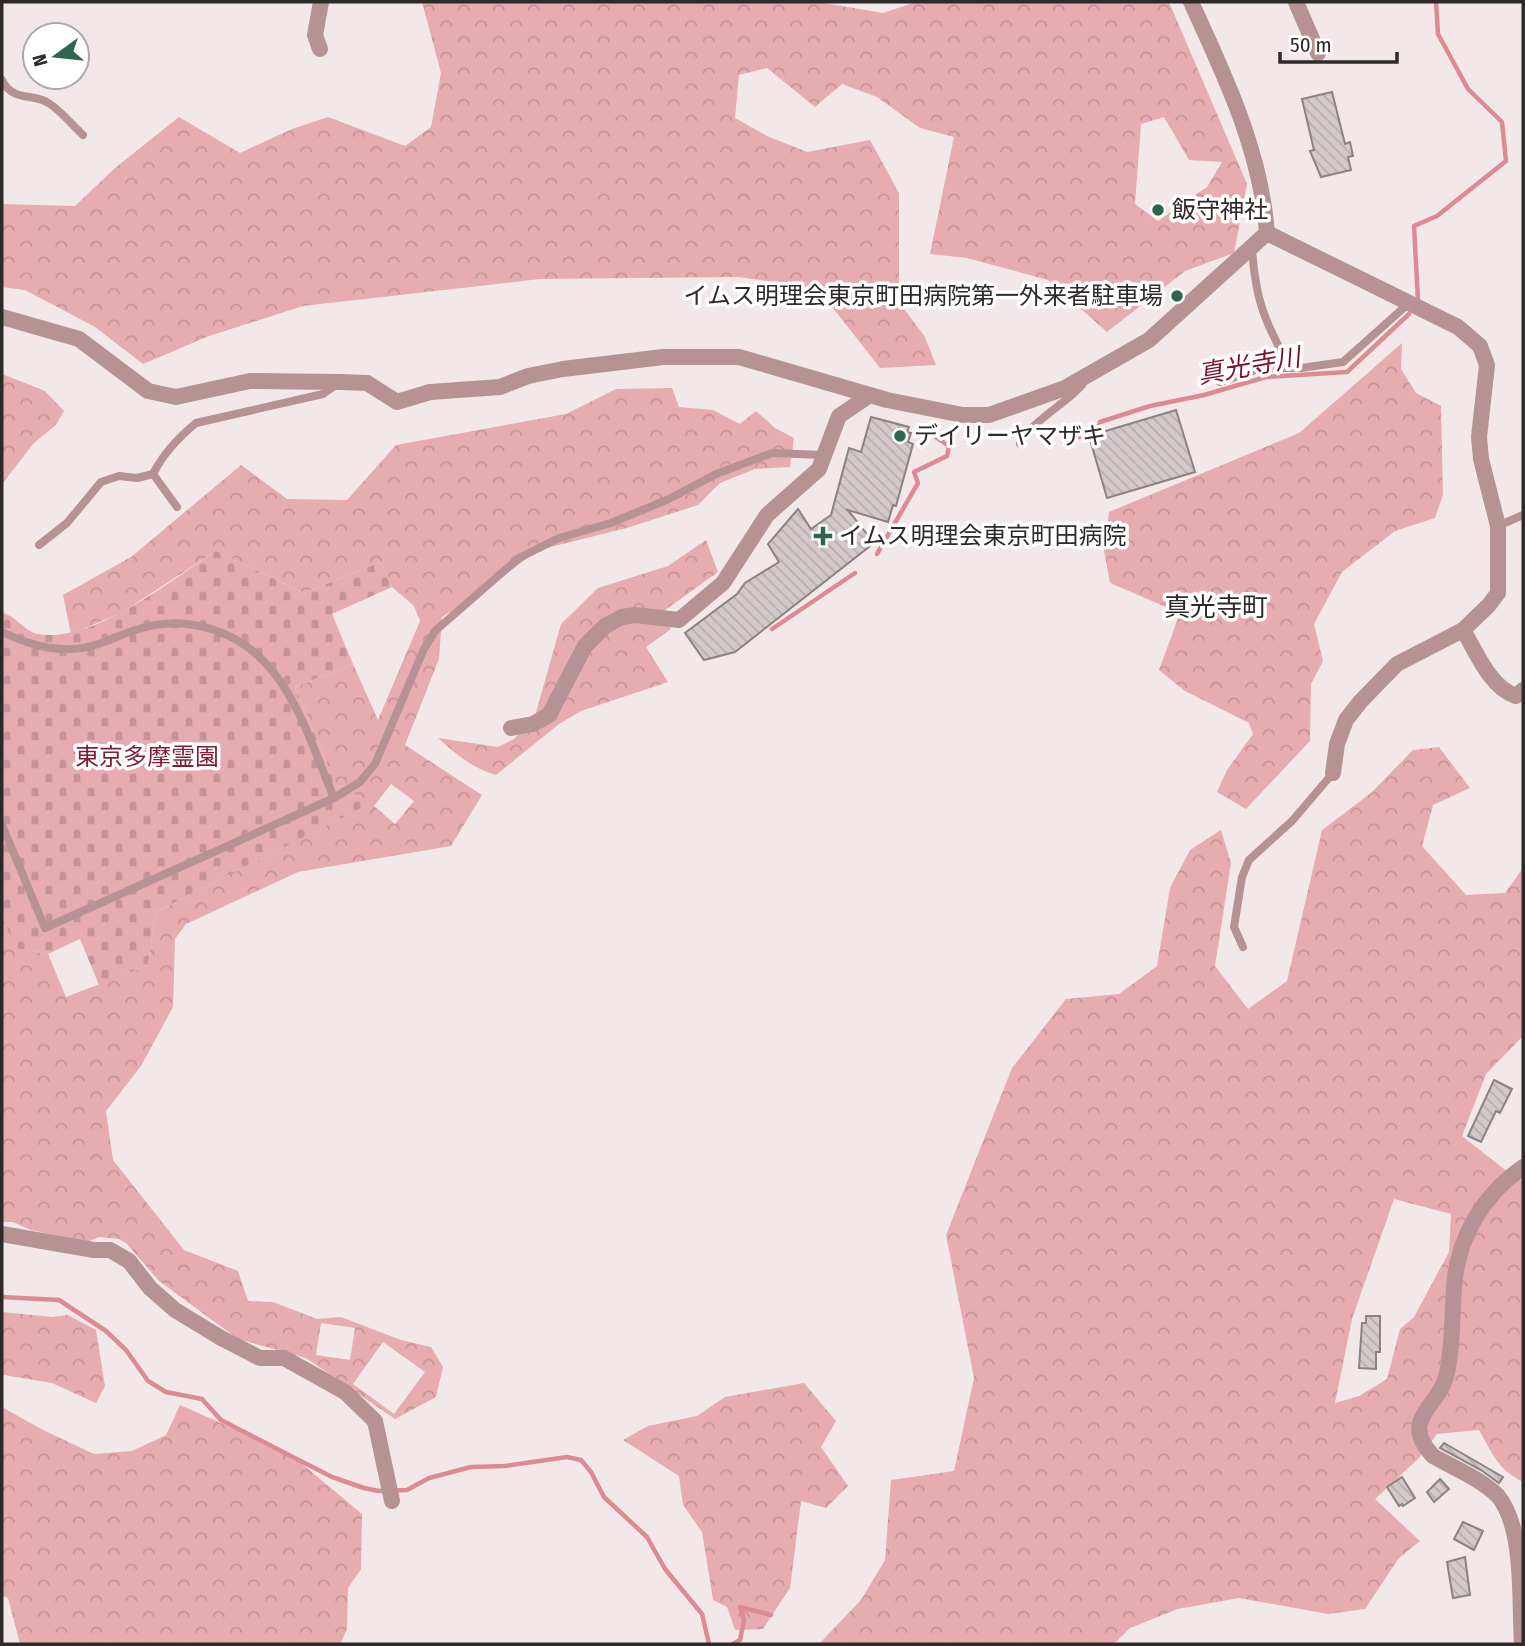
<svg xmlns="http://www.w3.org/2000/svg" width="1525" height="1646" font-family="'Fira Sans Condensed','Noto Sans JP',sans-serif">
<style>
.forest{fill:url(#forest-crowns);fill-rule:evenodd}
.cemetery{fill:url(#cemetery-stones)}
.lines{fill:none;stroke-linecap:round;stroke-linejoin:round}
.stream{stroke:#dd8a92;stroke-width:4.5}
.building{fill:url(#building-back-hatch);stroke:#8b8282;stroke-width:2}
.lane{stroke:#b79294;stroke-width:8}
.street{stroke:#b79294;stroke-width:16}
.poi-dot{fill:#2d664e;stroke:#fff;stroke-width:2.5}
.labels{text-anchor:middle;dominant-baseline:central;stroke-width:7;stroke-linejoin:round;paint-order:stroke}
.poi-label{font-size:24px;fill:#2e2a2a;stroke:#fff;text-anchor:start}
.park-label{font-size:24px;fill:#7e1d31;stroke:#fff}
.water-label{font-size:26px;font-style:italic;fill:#77152c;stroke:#fff}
.neighbourhood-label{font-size:26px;fill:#2e2a2a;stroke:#fff}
</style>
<defs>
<pattern id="forest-crowns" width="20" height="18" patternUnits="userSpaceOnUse" patternTransform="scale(1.75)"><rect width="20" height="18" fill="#e7acb0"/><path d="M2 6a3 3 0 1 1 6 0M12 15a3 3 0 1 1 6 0" fill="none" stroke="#c69498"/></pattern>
<pattern id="cemetery-stones" width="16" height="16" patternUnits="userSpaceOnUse" patternTransform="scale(1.75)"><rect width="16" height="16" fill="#e7acb0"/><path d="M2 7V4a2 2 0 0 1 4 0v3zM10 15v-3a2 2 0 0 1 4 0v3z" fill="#c69498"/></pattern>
<pattern id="building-back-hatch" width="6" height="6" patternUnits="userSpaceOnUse" patternTransform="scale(1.75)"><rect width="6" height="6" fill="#d3c9ca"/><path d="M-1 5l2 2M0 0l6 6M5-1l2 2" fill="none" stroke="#b5adae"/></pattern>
</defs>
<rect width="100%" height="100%" fill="#f3e8e9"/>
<g class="forest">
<path d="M422 2H818L883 13 916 2H1169L1247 184 1234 253 1185 271 1107 332 1048 280 967 258 930 254 954 137 920 128 877 97 842 84 815 107 767 68 739 75 735 118 767 136 807 152 870 140 899 193V292L905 310 925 337 936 365 880 368 829 303 788 284 739 277 540 279 303 306 209 336 143 364 95 327 25 290 2 287V204L75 206 115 168 179 117 240 153 292 129 328 117 405 146 431 127 441 73ZM1164 117 1189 160 1222 162 1207 187 1158 221 1135 204 1141 124Z"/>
<path d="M1402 343 1401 369 1416 393 1441 406 1443 495 1435 518 1395 531 1342 572 1314 624 1323 661 1311 684 1310 741 1246 809 1217 792 1227 770 1253 734 1249 723 1185 691 1159 670 1180 613 1110 583 1104 551 1109 512 1299 433Z"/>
<path d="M2 374 45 391 64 411 56 425 34 443 2 484Z"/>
<path d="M672 388 679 407 713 410 740 424 756 411 775 428 794 438 790 467 755 469 720 483 698 505 627 528 538 550 477 596 442 617 439 659 405 745 482 795 451 846 298 872 186 924 175 939 173 1007 141 1066 106 1111 113 1160 184 1250 238 1271 248 1301 273 1302 317 1319 341 1317 401 1340 431 1347 443 1367 436 1397 395 1419 306 1358 238 1339 159 1281 127 1244 119 1239 99 1237 87 1242 31 1230 13 1222H2V915L16 948 48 954 66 997 148 965 156 912 370 803 336 785 295 687 353 664 378 720 420 621 414 606 392 587 381 562 304 593 216 551 121 613 71 634 63 595 131 557 241 465 287 499 347 500 396 445 566 414 616 389ZM391 784 414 801 395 824 374 806ZM321 1323 355 1328 350 1360 316 1355ZM383 1342 425 1372 394 1414 353 1384Z"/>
<path d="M706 540 718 572 661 613 671 629 646 647 668 682 581 711 559 724 496 775C473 769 456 754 438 738L498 747 514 739 535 716 561 624 598 588 668 566Z"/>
<path d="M1439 747 1470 788 1433 805 1422 846 1466 895 1505 893 1523 868V1036L1486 1074 1462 1136 1504 1169 1523 1181V1482C1497 1469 1493 1454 1479 1430L1437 1434 1419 1458 1375 1499 1420 1541 1399 1558 1365 1609 1328 1614 1239 1598 1178 1609 1130 1628 1114 1644H819L861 1600 885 1560 891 1480 954 1471 974 1378 946 1235 1012 1068 1066 999 1119 994 1157 966 1170 888 1190 850 1221 830 1231 863 1215 966 1248 1009 1287 981 1322 830 1371 793 1413 750ZM1394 1199 1451 1214 1449 1252 1414 1317 1400 1329 1387 1379 1359 1396 1335 1403 1352 1319Z"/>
<path d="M2 1312 53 1317 68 1315 96 1330 105 1386 96 1403 52 1383 4 1375 2 1378Z"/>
<path d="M804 1383 836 1421 821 1447 848 1486 826 1508 801 1501 790 1588 763 1629 735 1630 727 1607 713 1600 702 1532 683 1505 679 1476 623 1440 648 1426 697 1416 725 1397Z"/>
<path d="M180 1405 289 1453 362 1514 361 1569 348 1588 347 1629 340 1644H20L8 1598 2 1596V1407L43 1430 94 1454 132 1451 166 1435Z"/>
</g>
<path class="cemetery" d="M216 551 304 593 381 562 392 587 332 614 353 664 295 687 336 785 371 803 156 912 148 965 99 985 80 939 48 954 15 948 2 915V613C16 615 23 631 38 634 93 644 171 580 216 551Z"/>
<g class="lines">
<g class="stream">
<path d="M1418 301 1414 226 1437 216 1506 161 1502 122 1468 89 1438 34 1436 2"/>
<path d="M919 426 949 446"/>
<path d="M1080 437 1100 425V422L1150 406 1204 395 1266 377 1347 372 1409 314"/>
<path d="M877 554 918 483 914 472 947 456 949 446"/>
<path d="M772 629 855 573"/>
<path d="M2 1297 59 1300 106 1331 126 1350 148 1381 166 1392 202 1399 221 1420 332 1477 364 1488 379 1491 407 1490 429 1478 471 1467 505 1466 567 1457 581 1460 591 1472 604 1497 647 1537 665 1569 702 1614 709 1644"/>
<path d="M733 1644 740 1640 744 1620 740 1607 771 1615"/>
</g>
</g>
<g class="building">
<path d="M1332 92 1345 144 1350 142 1353 156 1348 157 1351 170 1321 177 1310 151 1314 150 1302 99Z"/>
<path d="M1176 410 1195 472 1107 498 1089 436Z"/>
<path d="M871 417 909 427 907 432 911 433 908 442 913 444 896 506 893 505 888 522 848 510 874 543 735 652 704 660 685 633 737 594 745 583 779 562 768 544 798 509 811 529 831 515 849 448 861 452Z"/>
<path d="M1494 1080 1512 1089 1500 1113 1496 1111 1481 1142 1468 1136Z"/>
<path d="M1366 1316H1380V1352H1376V1369L1359 1368 1362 1323H1366Z"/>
<path d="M1444 1443 1503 1477 1499 1483 1481 1470 1440 1448Z"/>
<path d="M1402 1477 1415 1498 1403 1506 1402 1504 1399 1506 1387 1487Z"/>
<path d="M1440 1479 1449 1489 1434 1502 1427 1492Z"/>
<path d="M1463 1522 1483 1531 1474 1550 1454 1539Z"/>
<path d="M1465 1557 1470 1595 1453 1598 1447 1562Z"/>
</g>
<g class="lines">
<g class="lane">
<path d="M2 80C13 103 34 92 50 104 62 112 72 125 83 135"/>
<path d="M1252 248C1255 299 1265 323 1290 367"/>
<path d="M1220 382 1262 368H1301L1343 362 1408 304"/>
<path d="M1020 444C1034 419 1063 406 1082 385"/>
<path d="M153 474C163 454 179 437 196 423L323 394 337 384"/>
<path d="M153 474 177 507"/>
<path d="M1498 526 1523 515"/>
<path d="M39 545 67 523 101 482 119 476 137 478 153 474"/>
<path d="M2 632C32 646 62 655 95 645 109 641 122 634 135 630 163 621 187 621 214 630 287 653 307 735 334 798"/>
<path d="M2 825 45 928 334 798 360 782 375 764 424 649 435 631 519 558 559 538 611 523 669 499 716 474 772 453 823 455"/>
<path d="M1243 947 1234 927 1242 877 1249 860 1292 821 1333 773"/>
</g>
<g class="street">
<path d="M1296 2 1318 53"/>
<path d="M320 49 315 35 321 2"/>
<path d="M1267 233 1458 327 1480 346 1487 365 1479 437 1481 459 1498 526V593L1489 605 1463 630 1397 664 1360 702 1346 720 1337 744 1333 773"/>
<path d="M2 317 79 339 148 391 176 397 250 381 340 382 367 383 397 402 430 392 500 387 528 376 563 369 663 357H739L887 400 963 415H989L1065 388 1149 340 1267 233C1261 151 1225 76 1191 2"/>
<path d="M1463 630C1476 651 1490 688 1516 696L1523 690"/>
<path d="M511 728 533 724 549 715 585 646 605 626 622 617 635 615 679 620 723 583 767 515 819 469 839 416 870 395"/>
<path d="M2 1234 94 1250H110L129 1261 150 1288 175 1310 221 1338 260 1358H284L345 1392 375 1421 392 1501"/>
<path d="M1522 1644C1519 1602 1525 1529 1498 1496 1481 1479 1454 1468 1433 1456 1398 1418 1440 1408 1447 1373 1453 1345 1452 1316 1454 1288 1457 1238 1483 1195 1523 1167"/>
</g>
</g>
<g class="poi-dot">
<circle cx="1158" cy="210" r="7"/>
<circle cx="1177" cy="296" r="7"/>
<circle cx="900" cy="436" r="7"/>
<path d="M819.5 525.5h7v7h7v7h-7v7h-7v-7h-7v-7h7z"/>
</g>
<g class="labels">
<g class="poi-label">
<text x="1172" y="210">飯守神社</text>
<text x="1163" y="296" text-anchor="end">イムス明理会東京町田病院第一外来者駐車場</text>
<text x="914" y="436">デイリーヤマザキ</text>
<text x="839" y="536">イムス明理会東京町田病院</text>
</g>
<g class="park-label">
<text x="147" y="757">東京多摩霊園</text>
</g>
<g class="water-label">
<text transform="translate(1249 366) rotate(-10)">真光寺川</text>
</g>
<g class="neighbourhood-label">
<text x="1216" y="607">真光寺町</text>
</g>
</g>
<rect width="1525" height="1646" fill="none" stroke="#2e2a2a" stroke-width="7"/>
<g transform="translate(56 56) rotate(255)"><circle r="33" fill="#ffffff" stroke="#abaaaa" stroke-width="2"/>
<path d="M0-5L12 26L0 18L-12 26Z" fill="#2d664e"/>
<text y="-10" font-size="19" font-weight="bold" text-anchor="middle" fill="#2e2a2a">N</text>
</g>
<path d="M1280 52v10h117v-10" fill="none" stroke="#2e2a2a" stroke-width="3.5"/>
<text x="1290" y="52" font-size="21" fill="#2e2a2a" stroke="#ffffff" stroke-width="5" paint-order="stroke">50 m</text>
</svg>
